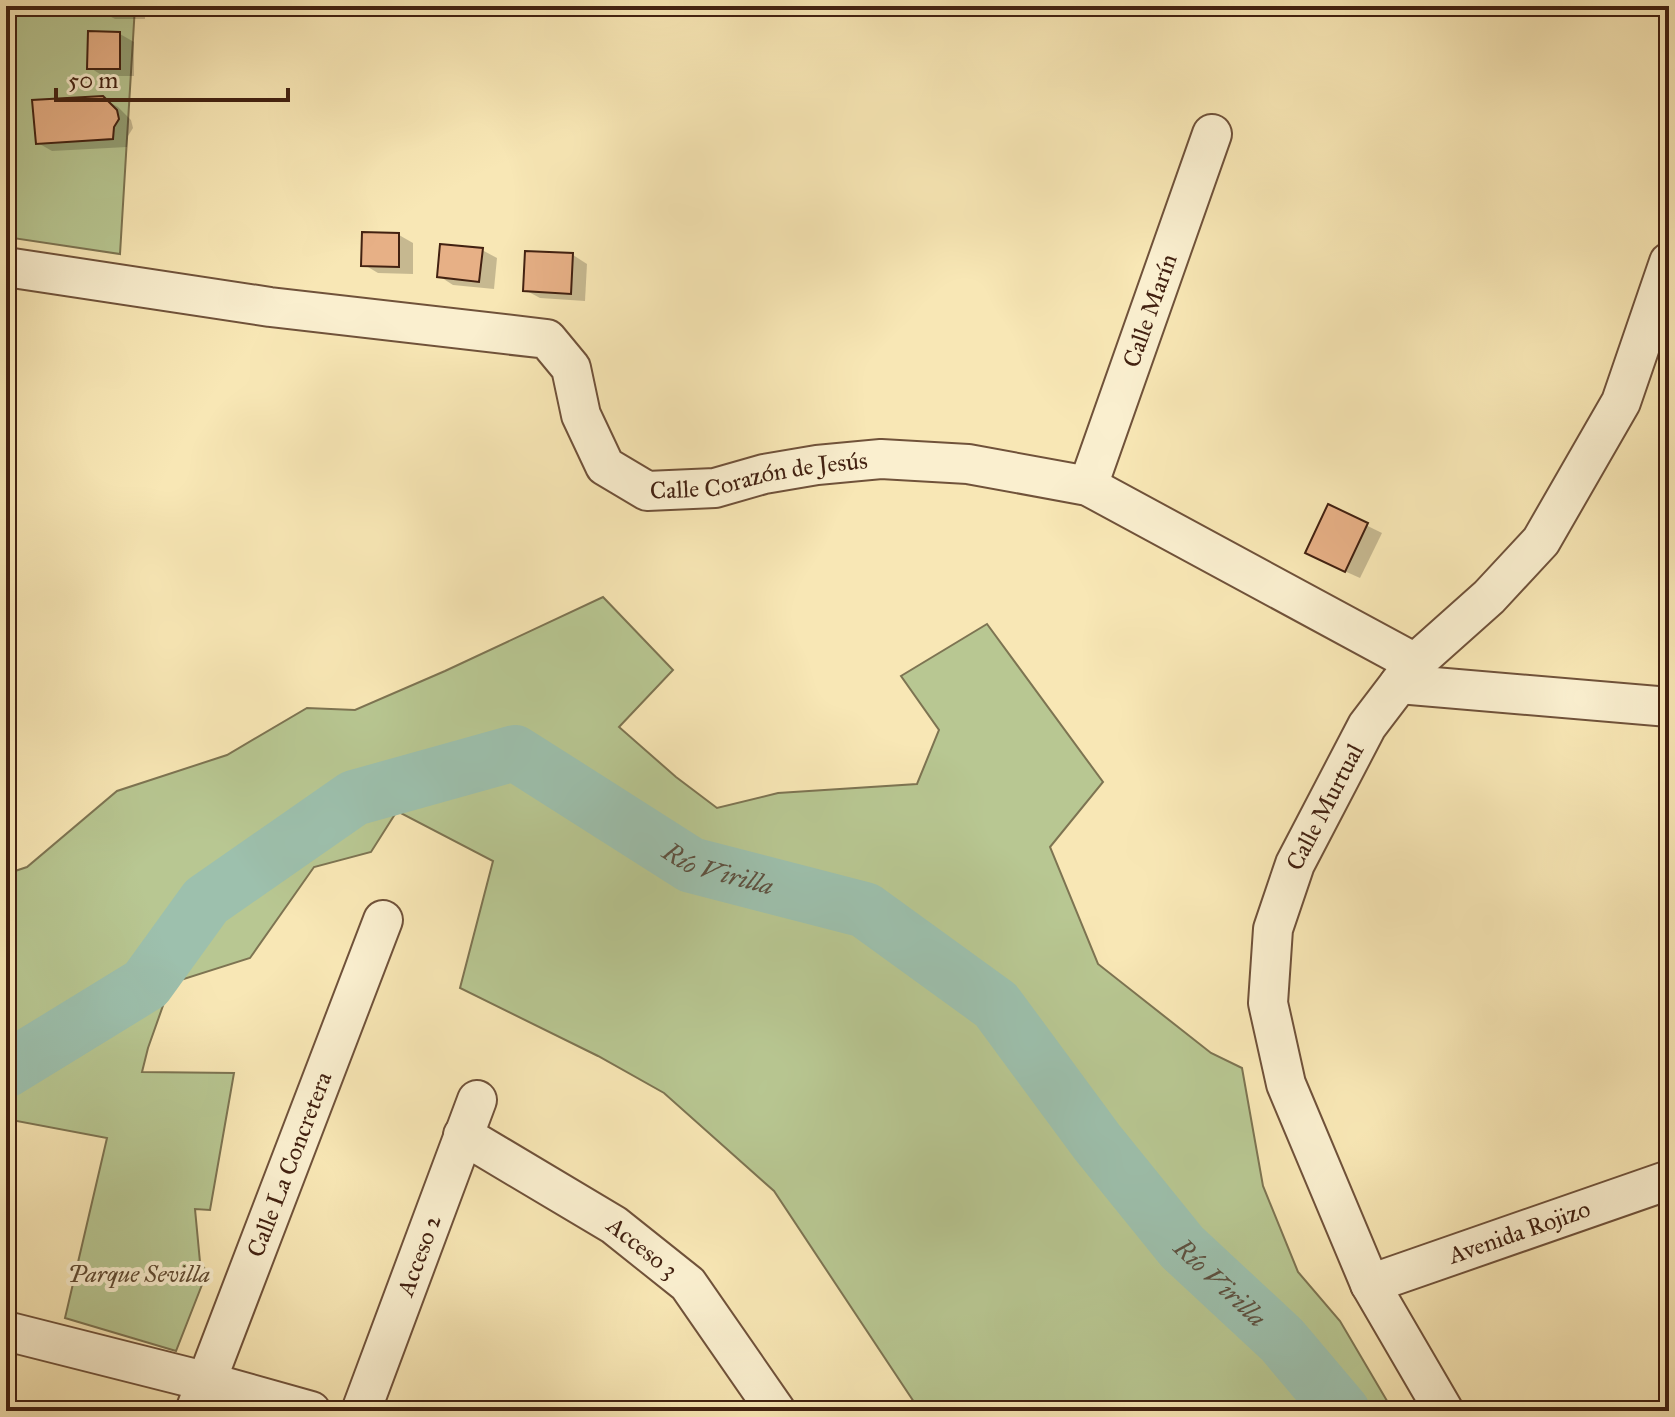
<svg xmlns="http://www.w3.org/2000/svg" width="1675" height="1417" font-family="'IM FELL Great Primer',serif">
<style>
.green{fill:#b8c792;stroke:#7d7452;stroke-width:2}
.shadow{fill:#0003}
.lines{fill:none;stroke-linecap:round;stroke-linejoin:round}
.river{stroke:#9dc0ad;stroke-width:56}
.building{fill:#e7b086;stroke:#422111;stroke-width:2}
.minor-casing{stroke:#70523a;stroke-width:42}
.minor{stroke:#faefcf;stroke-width:38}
.labels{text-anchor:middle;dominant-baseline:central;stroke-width:8;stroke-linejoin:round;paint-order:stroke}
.street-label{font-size:24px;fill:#422111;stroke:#faefcf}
.park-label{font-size:24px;font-style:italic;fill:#604a31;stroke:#faefcf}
.water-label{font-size:26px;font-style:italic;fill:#5d5140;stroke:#faefcf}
</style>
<rect width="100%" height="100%" fill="#f8e7b5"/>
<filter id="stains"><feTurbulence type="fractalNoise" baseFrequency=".0025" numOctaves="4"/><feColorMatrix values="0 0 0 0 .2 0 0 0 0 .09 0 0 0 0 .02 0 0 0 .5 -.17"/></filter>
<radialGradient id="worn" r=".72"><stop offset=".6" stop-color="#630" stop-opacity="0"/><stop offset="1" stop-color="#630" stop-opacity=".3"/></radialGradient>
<g class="green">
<path d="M6 6H135L120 254 6 237Z"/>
<path d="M603 597 673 670 619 727 676 777 717 808 778 793 917 784 939 730 901 676 987 624 1103 782 1050 847 1098 964 1211 1053 1242 1068 1263 1186 1298 1272 1340 1321 1393 1411H920L774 1191 664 1093 598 1056 460 988 493 861 397 811 371 852 314 867 250 958 171 983 148 1048 142 1072 234 1073 210 1210 195 1209 200 1262 207 1272 176 1351 65 1318 107 1138 6 1119V874L27 867 117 791 227 755 307 708 355 710 445 671Z"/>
</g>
<g class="shadow">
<path d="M100 6H145V19H115L100 11Z"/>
<path d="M120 34 134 42V76H103L89 67Z"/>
<path d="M102 98 118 107 131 120 133 128 128 136 127 147 52 151 38 143Z"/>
<path d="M399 235 413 243V274L378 273 363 264Z"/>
<path d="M482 250 497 258 494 289 453 285 439 276Z"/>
<path d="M573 255 587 264 585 301 540 298 525 290Z"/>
<path d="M1329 507 1382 533 1360 578 1322 561Z"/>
</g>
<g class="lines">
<path class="river" id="s1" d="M6 1070 146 984 206 901 354 798 515 753 691 865 865 910 996 1005 1097 1142 1182 1247 1282 1340 1342 1411"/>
</g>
<g class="building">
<rect x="98" y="6" width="33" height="6"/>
<path d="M88 31 120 32V69H87Z"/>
<path d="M103 96 117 110 119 119 114 127 113 139 36 144 32 100Z"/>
<path d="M362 232 399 233V267L361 266Z"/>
<path d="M440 244 483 248 479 282 437 277Z"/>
<path d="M525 251 573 253 571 294 523 291Z"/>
<path d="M1328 504 1368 523 1345 572 1305 553Z"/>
</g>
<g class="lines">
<g class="minor-casing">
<g id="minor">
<path id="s2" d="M6 267 270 307 547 339 571 368 581 415 605 466 647 491 715 488 764 474 817 465 881 459 968 464 1088 486 1415 663"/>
<path id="s3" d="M1088 486 1212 134"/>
<path d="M1399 684 1669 707"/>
<path id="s4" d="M463 1135 614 1225 688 1284 776 1411"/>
<path id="s5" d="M1370 1284 1669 1180"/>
<path d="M6 1331 204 1381 311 1411"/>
<path id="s6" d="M195 1411 383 920"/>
<path id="s7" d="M361 1411 477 1100"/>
<path id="s8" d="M1444 1411 1370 1284 1286 1084 1268 1003 1273 929 1295 864 1367 726 1415 663 1489 597 1541 541 1621 402 1669 262"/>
</g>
</g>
<use href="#minor" class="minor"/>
</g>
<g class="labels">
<g class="street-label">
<text stroke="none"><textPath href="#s3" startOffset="186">Calle Marín</textPath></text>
<text stroke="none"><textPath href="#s2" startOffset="850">Calle Corazón de Jesús</textPath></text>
<text stroke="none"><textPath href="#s8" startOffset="654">Calle Murtual</textPath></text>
<text stroke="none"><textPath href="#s6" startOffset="264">Calle La Concretera</textPath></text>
<text stroke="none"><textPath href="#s5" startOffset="158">Avenida Rojizo</textPath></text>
<text stroke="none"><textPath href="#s4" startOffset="212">Acceso 3</textPath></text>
<text stroke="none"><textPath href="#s7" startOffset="166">Acceso 2</textPath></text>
</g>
<g class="park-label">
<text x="139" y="1274">Parque Sevilla</text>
</g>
<g class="water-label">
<text stroke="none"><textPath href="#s1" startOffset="850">Río Virilla</textPath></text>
<text stroke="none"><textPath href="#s1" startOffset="1522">Río Virilla</textPath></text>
</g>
</g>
<rect width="1675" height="1417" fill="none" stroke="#f8e7b5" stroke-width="32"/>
<rect x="8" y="8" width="1659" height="1401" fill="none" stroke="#422111" stroke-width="4"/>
<rect x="16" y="16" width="1643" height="1385" fill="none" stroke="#422111" stroke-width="2"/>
<path d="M56 88v12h232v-12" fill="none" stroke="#422111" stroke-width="4"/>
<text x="68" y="88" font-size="24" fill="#422111" stroke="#faefcf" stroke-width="6" paint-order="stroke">50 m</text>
<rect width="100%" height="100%" filter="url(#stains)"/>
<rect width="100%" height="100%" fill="url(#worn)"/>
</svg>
